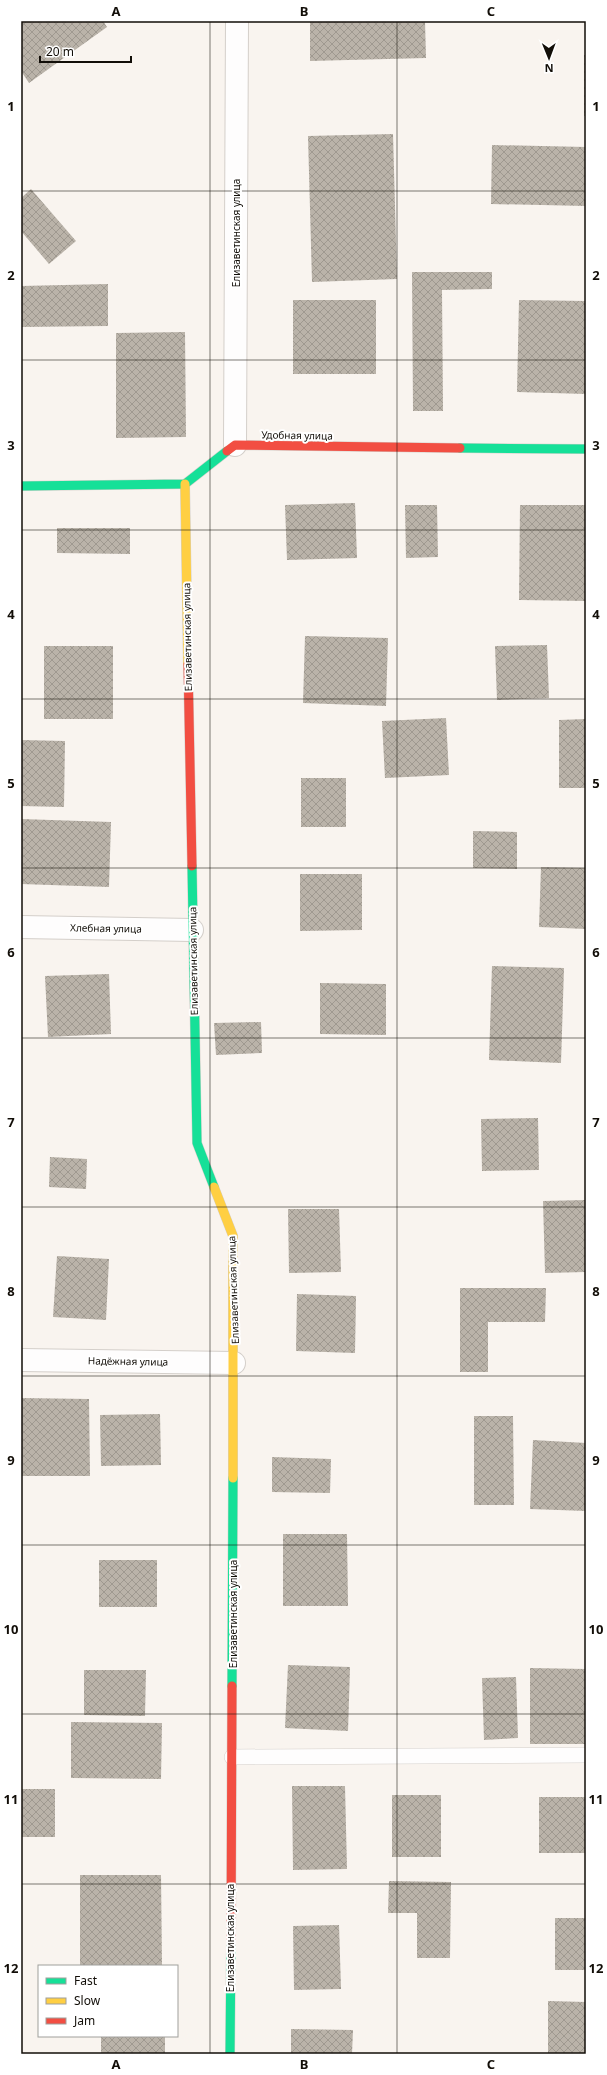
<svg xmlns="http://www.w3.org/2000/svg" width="607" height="2075" font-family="'Noto Sans',sans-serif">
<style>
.building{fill:url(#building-cross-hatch)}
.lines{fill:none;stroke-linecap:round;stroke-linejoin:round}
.lane-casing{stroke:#d4cfca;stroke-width:16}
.street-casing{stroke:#d4cfca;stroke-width:24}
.fast-casing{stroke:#d4cfca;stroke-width:10}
.slow-casing{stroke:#d4cfca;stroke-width:10}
.jam-casing{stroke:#d4cfca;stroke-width:10}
.lane{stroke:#fefdfd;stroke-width:15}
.street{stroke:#fefdfd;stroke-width:22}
.fast{stroke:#16e098;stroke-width:9}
.slow{stroke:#ffcf43;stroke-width:9}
.jam{stroke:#f24e42;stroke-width:9}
.grid{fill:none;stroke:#120e08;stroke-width:1;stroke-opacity:0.55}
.labels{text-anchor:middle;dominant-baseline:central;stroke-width:4;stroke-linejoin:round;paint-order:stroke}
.street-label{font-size:10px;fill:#120e08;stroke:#fff}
.neatline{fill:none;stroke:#120e08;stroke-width:1.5}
.grid-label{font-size:13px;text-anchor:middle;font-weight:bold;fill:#120e08}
</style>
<defs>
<pattern id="building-cross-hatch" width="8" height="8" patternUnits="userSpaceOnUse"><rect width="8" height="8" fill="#bab3a9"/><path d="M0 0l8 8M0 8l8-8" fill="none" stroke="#9f9990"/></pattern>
</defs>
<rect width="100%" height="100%" fill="#f9f4ef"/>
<g class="building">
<path d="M21 21H103L107 27 29 83 21 71Z"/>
<path d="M310 21H425L426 58 310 61Z"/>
<rect x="584" y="55" width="2" height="61"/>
<path d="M393 134 397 279 312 282 308 136Z"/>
<path d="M492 145 586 147V206L491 204Z"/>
<path d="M31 189 76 241 49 264 21 231V198Z"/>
<path d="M412 272H492V289L442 290 443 411H413Z"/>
<path d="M108 284V326L21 327V286Z"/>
<rect x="293" y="300" width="83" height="74"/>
<path d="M519 300 586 301V394L517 392Z"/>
<path d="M185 332 186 437 116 438V333Z"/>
<path d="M355 503 357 558 287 560 285 505Z"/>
<path d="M405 505H437L438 557 406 558Z"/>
<path d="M520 505H586V601L519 600Z"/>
<path d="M57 528H130V554L57 553Z"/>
<path d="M305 636 388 638 386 706 303 703Z"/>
<path d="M547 645 549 698 497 700 495 646Z"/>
<rect x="44" y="646" width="69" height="73"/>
<path d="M446 718 449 775 385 778 382 721Z"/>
<path d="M586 719V788H559V720Z"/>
<path d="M21 740 65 741 64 807 21 806Z"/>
<rect x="301" y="778" width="45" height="49"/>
<path d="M21 819 111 822 109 887 21 884Z"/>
<path d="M473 831 517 832V869L473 868Z"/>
<path d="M541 867 586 868V929L539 927Z"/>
<path d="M300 874H362V930L300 931Z"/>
<path d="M492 966 564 968 561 1063 489 1060Z"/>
<path d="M109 974 111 1034 48 1037 45 976Z"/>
<path d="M320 983 386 984V1035L320 1034Z"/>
<path d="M261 1022 262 1053 216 1055 214 1023Z"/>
<path d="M538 1118 539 1170 482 1171 481 1119Z"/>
<path d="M50 1157 87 1159 86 1189 49 1187Z"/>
<path d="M586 1200V1272L545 1273 543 1201Z"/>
<path d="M288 1209H339L341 1272 289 1273Z"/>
<path d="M57 1256 109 1259 106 1320 53 1317Z"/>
<path d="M460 1288H546L545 1322H488V1372H460Z"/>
<path d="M297 1294 356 1296 355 1353 296 1351Z"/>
<path d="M21 1398 89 1399 90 1476H21Z"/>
<path d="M160 1414 161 1465 101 1466 100 1415Z"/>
<path d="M474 1416H513L514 1505H474Z"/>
<path d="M533 1440 586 1443V1511L530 1509Z"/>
<path d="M272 1457 331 1459 330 1493 272 1492Z"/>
<path d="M283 1534H347L348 1606H283Z"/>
<rect x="99" y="1560" width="58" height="47"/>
<path d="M288 1665 350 1667 348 1731 285 1728Z"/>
<path d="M530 1668 586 1669V1744H530Z"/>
<path d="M84 1670H146L145 1716 84 1715Z"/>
<path d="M516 1677 518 1738 484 1740 482 1678Z"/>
<path d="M71 1722 162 1723 161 1779 71 1778Z"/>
<path d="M292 1786H345L347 1869 293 1870Z"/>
<rect x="21" y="1789" width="34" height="48"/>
<rect x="392" y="1795" width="49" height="62"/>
<rect x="539" y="1797" width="47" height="56"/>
<path d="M80 1875H161L162 1966H80Z"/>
<path d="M389 1881 451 1882 450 1958H417V1913H388Z"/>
<rect x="555" y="1918" width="31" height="52"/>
<path d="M339 1925 341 1989 294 1990 293 1926Z"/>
<path d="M548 2001 586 2002V2054H548Z"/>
<path d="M291 2029 353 2030 352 2054H291Z"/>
<rect x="101" y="2036" width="64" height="18"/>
</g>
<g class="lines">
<g class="lane-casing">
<path id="lane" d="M232 1757 586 1755"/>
</g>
<g class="street-casing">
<g id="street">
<path d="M235 445 237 21"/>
<path d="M21 927 192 930"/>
<path d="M21 1360 234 1363"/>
</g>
</g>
<g class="fast-casing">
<g id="fast">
<path d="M460 448 586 449"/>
<path d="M21 486 185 484 227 451"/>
<path d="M192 866 197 1143 214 1187"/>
<path d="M232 1686 233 1478"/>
<path d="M230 2054 231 1944"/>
</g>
</g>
<g class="slow-casing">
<g id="slow">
<path d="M185 484 188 664"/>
<path d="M214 1187 233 1236V1478"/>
</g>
</g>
<g class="jam-casing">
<g id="jam">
<path d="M227 451 235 445 460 448"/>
<path d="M188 664 192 866"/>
<path d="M231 1944 232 1686"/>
</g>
</g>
<use href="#lane" class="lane"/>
<use href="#street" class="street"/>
<use href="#fast" class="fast"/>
<use href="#slow" class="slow"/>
<use href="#jam" class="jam"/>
</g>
<path class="grid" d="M210 21V2054M397 21V2054M21 191H586M21 360H586M21 530H586M21 699H586M21 868H586M21 1038H586M21 1207H586M21 1376H586M21 1545H586M21 1714H586M21 1884H586"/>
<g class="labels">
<g class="street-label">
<text transform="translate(236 233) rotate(-90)">Елизаветинская улица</text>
<text transform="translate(297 435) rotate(1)">Удобная улица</text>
<text transform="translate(187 637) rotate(-91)">Елизаветинская улица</text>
<text transform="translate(106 928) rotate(1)">Хлебная улица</text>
<text transform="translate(193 961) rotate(-91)">Елизаветинская улица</text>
<text transform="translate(233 1290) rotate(-92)">Елизаветинская улица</text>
<text transform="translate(128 1361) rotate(1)">Надёжная улица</text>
<text transform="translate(233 1614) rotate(-90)">Елизаветинская улица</text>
<text transform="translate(230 1938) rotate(-90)">Елизаветинская улица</text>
</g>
</g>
<rect width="607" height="2075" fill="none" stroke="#ffffff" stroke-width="44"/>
<rect x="38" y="1965" width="140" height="72" fill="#ffffff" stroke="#a09f9c"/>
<rect x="46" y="1978" width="20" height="6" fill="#16e098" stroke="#a09f9c"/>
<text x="74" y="1985" font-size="12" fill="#120e08">Fast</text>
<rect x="46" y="1998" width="20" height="6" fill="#ffcf43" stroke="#a09f9c"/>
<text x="74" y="2005" font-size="12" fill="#120e08">Slow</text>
<rect x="46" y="2018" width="20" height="6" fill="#f24e42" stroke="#a09f9c"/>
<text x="74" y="2025" font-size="12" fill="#120e08">Jam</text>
<g transform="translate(549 58) rotate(179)" stroke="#ffffff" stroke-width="3" paint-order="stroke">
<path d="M0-3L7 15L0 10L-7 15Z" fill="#120e08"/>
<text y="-6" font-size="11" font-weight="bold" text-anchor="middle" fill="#120e08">N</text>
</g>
<path d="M40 56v6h91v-6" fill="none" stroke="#120e08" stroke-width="2"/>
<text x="46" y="56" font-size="12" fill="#120e08" stroke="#ffffff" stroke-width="3" paint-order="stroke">20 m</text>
<rect x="22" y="22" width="563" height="2031" class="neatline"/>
<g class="grid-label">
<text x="116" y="16">A</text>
<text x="304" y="16">B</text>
<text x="491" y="16">C</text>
<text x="11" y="111">1</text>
<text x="596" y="111">1</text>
<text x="11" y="280">2</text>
<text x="596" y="280">2</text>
<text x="11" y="450">3</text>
<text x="596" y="450">3</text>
<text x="11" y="619">4</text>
<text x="596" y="619">4</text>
<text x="11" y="788">5</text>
<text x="596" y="788">5</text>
<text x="11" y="957">6</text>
<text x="596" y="957">6</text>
<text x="11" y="1127">7</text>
<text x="596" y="1127">7</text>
<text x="11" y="1296">8</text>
<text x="596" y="1296">8</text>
<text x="11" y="1465">9</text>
<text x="596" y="1465">9</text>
<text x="11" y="1634">10</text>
<text x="596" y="1634">10</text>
<text x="11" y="1804">11</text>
<text x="596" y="1804">11</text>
<text x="11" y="1973">12</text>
<text x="596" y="1973">12</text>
<text x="116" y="2069">A</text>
<text x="304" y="2069">B</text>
<text x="491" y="2069">C</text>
</g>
</svg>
